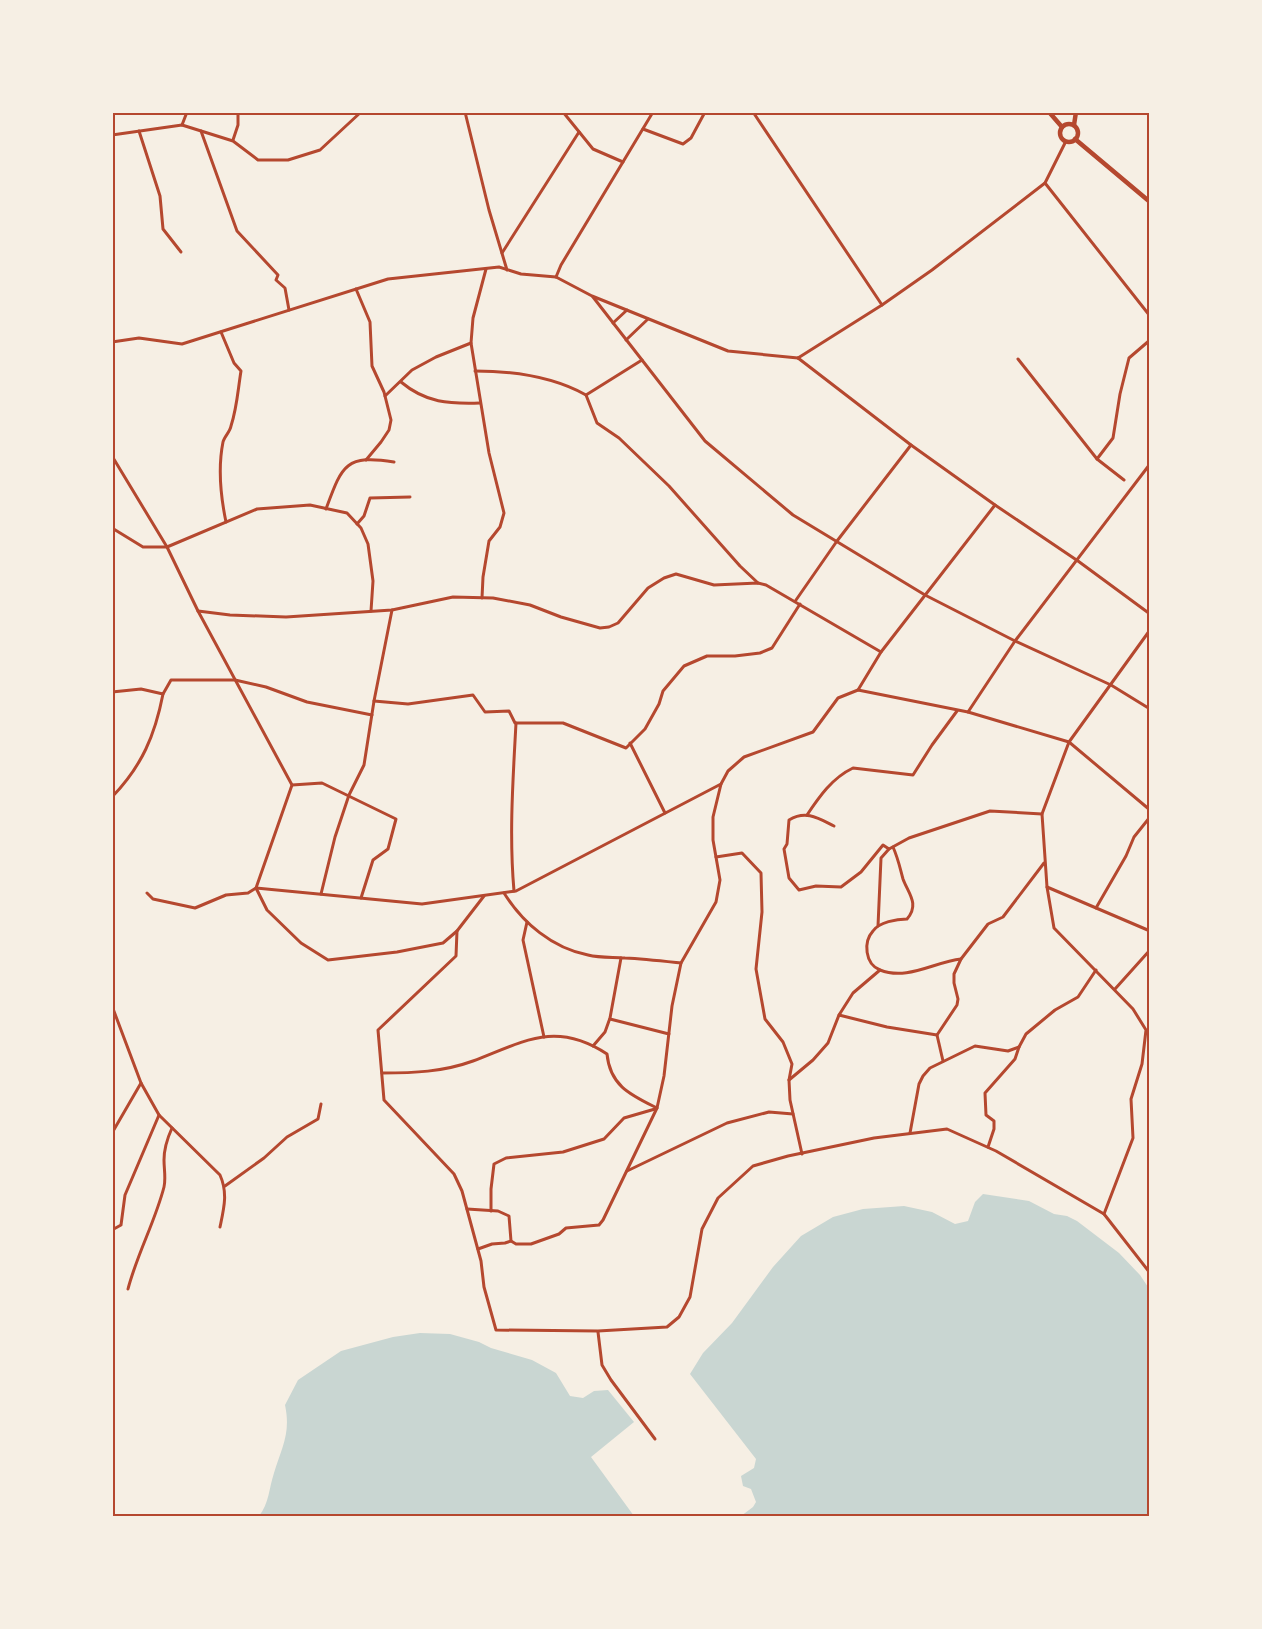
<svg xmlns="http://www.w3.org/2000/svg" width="1262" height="1629" font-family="'DejaVu Sans',sans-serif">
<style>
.water{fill:#c9d6d2}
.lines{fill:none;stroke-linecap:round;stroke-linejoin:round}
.minor{stroke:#b5482f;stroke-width:3}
.secondary{stroke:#b5482f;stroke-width:4.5}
.primary{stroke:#b5482f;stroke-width:4.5}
.neatline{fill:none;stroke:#b5482f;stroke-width:2}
</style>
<rect width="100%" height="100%" fill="#f6efe4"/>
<g class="water">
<path d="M983 1194 1029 1201 1054 1214 1067 1216 1077 1221 1119 1253 1140 1275 1150 1290 1149 1516H741L753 1507 756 1502 751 1489 743 1486 741 1476 754 1468 756 1459 690 1374 703 1353 732 1323 773 1267 801 1236 833 1217 863 1209 904 1206 932 1212 955 1224 968 1221 975 1202Z"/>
<path d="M420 1333 450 1334 479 1342 491 1348 532 1360 556 1373 570 1396 583 1398 594 1391 608 1390 634 1422 591 1457 634 1516H259C269 1504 269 1488 274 1473 282 1447 291 1433 285 1405L298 1380 341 1351 393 1337Z"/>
</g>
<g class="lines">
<g class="minor">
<path d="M187 112 182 125 233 141 258 160H288L320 150 361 112"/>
<path d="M465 112 489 210 507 270"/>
<path d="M563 112 593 149 623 162"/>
<path d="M753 112 882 305"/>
<path d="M643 129 683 144 691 138 705 112"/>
<path d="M139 131 160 196 163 229 181 252"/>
<path d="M201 131 237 231 278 275 276 280 285 288 289 310"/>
<path d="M112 135 182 125"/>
<path d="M233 140 238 125V112"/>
<path d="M1045 183 1150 316"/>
<path d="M502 253 579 132"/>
<path d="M556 277 561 265 653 112"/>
<path d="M356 289 370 322 372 366 384 392 391 420 389 430 381 442 366 460"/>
<path d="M593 297 705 441 793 515 925 595 1015 641 1111 685 1150 709"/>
<path d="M613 323 627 310"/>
<path d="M221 332 234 363 241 371C238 389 237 408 231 426 230 432 224 437 223 442 218 467 221 498 226 522"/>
<path d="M626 340 648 319"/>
<path d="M112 342 139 338 182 344 388 279 499 267 521 274 556 277 592 296 728 351 798 358"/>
<path d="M798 358 911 445 995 505 1078 561 1150 614"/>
<path d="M798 358 882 305 932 270 1045 183 1066 141"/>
<path d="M1018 359 1097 459 1124 480"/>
<path d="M642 360 586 395 597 423 619 438 669 486 740 566 758 583"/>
<path d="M475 371C514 371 552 376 586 395"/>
<path d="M401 382C426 403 449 404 480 403"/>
<path d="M385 396 412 370 436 357 471 343"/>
<path d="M112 456 167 547 198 611 292 785 256 888 422 904 516 891 721 784 728 771 744 757 813 732 838 698 858 690 968 712 1069 742 1150 810"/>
<path d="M1097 459 1113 438 1120 394 1129 358 1150 340"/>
<path d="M326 509C342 466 345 454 394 462"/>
<path d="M357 524 364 516 370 498 410 497"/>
<path d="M112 528 143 547H167L257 509 310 505 347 513 361 528 368 544 373 581 371 611"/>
<path d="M482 598 483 577 489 541 500 527 504 513 489 453 471 343 473 318 486 269"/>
<path d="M796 600 837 541 911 445"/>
<path d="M198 611 230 615 286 617 392 610 453 597 493 598 530 605 561 617 600 628 609 627 618 623 648 588 664 578 676 574 714 585 758 583 766 585 881 652"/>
<path d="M858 690 881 652 995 505"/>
<path d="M112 692 141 689 163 694 171 680H235L266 687 307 702 372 715"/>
<path d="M374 701 408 704 473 695 485 712 509 711 515 723H563L626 748 645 729 659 704 663 691 684 666 707 656H735L760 653 772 648 800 604"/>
<path d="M968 712 1015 641 1150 464"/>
<path d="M630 743 665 813"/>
<path d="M292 785 322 783 396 819 388 849 373 860 361 898"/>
<path d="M112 797C142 766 155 735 163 694"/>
<path d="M807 815C819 797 832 778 853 768L913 775 932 745 957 711"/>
<path d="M834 826C818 818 806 810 789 820L787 844 784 849 789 878 799 890 816 886 841 887 861 872 883 845 889 849"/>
<path d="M893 847C898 858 900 868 903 879 908 893 920 904 907 919 897 919 879 922 873 931 863 942 865 964 880 970 907 981 934 962 961 959"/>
<path d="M716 857 742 853 761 873 762 912 756 969 765 1019 783 1042 792 1064 789 1080 790 1100 802 1154"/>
<path d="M1047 887 1150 931"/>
<path d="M514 891C509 835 513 779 516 723"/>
<path d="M147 893 153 899 195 908 226 895 248 893 256 888 267 910 301 943 328 960 397 952 443 943 457 931 484 896"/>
<path d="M504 893C523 923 552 948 588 955 600 958 613 957 625 958 644 959 662 961 681 963"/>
<path d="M321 894 335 837 349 795 364 765 374 701 392 610"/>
<path d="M1096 908 1126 856 1134 837 1150 817"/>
<path d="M527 922 523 940 544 1037"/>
<path d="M878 926 881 858 889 849 909 838 990 811 1042 814"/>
<path d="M457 931 456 956 378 1030 384 1100 454 1174 462 1191 481 1261 484 1287 496 1330 598 1331 667 1327 679 1317 690 1297 702 1229 718 1198 753 1166 788 1156 874 1138 947 1129 996 1151 1104 1214 1150 1273"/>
<path d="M1115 989 1150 950"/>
<path d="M112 1006 141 1083 159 1115 220 1175C228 1193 224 1208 220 1227"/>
<path d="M839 1015 853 993 880 970"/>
<path d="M610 1019 669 1034"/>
<path d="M937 1035 943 1061"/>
<path d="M593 1046 605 1032 610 1018 621 958"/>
<path d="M382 1073C413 1073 443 1072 473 1061 523 1042 555 1020 607 1054 610 1086 631 1095 657 1108"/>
<path d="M789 1080 813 1060 828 1043 839 1015 887 1027 937 1035 957 1005 958 999 954 983V974L961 959 988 924 1003 917 1044 863"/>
<path d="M112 1133 141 1083"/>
<path d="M910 1133 919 1084 923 1076 930 1068 975 1046 1008 1051 1019 1047"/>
<path d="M988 1147 994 1129V1121L986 1115 985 1093 1015 1059 1019 1047 1026 1034 1055 1010 1078 997 1096 970"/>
<path d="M627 1171 727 1123 769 1112 793 1114"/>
<path d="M225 1186 264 1158 287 1137 318 1119 321 1104"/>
<path d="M467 1209 498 1211 509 1216 511 1241"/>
<path d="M491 1211V1189L494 1164 506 1158 563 1152 604 1139 624 1118 655 1109"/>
<path d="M1104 1214 1133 1138 1131 1099 1142 1064 1146 1030 1133 1009 1054 928 1047 887 1042 814 1069 742 1150 630"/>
<path d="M112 1230 121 1225 125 1195 159 1115"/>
<path d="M478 1249 492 1244 505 1243 511 1241 516 1244H531L559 1234 566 1228 599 1225 603 1220 657 1108 664 1076 672 1006 681 963 716 902 720 880 713 840V817L721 784"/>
<path d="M128 1289C137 1254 155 1222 164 1187 166 1179 164 1169 164 1160 164 1148 167 1139 172 1128"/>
<path d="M598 1332 602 1365 611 1380 655 1439"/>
</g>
<g class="secondary">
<path d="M1049 112 1062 127"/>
<circle cx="1069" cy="133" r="9"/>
<path d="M1075 139 1150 202"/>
</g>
<path class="primary" d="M1074 125 1076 112"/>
</g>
<rect width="1262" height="1629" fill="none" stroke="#f6efe4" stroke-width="228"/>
<rect x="114" y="114" width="1034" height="1401" class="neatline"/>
</svg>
